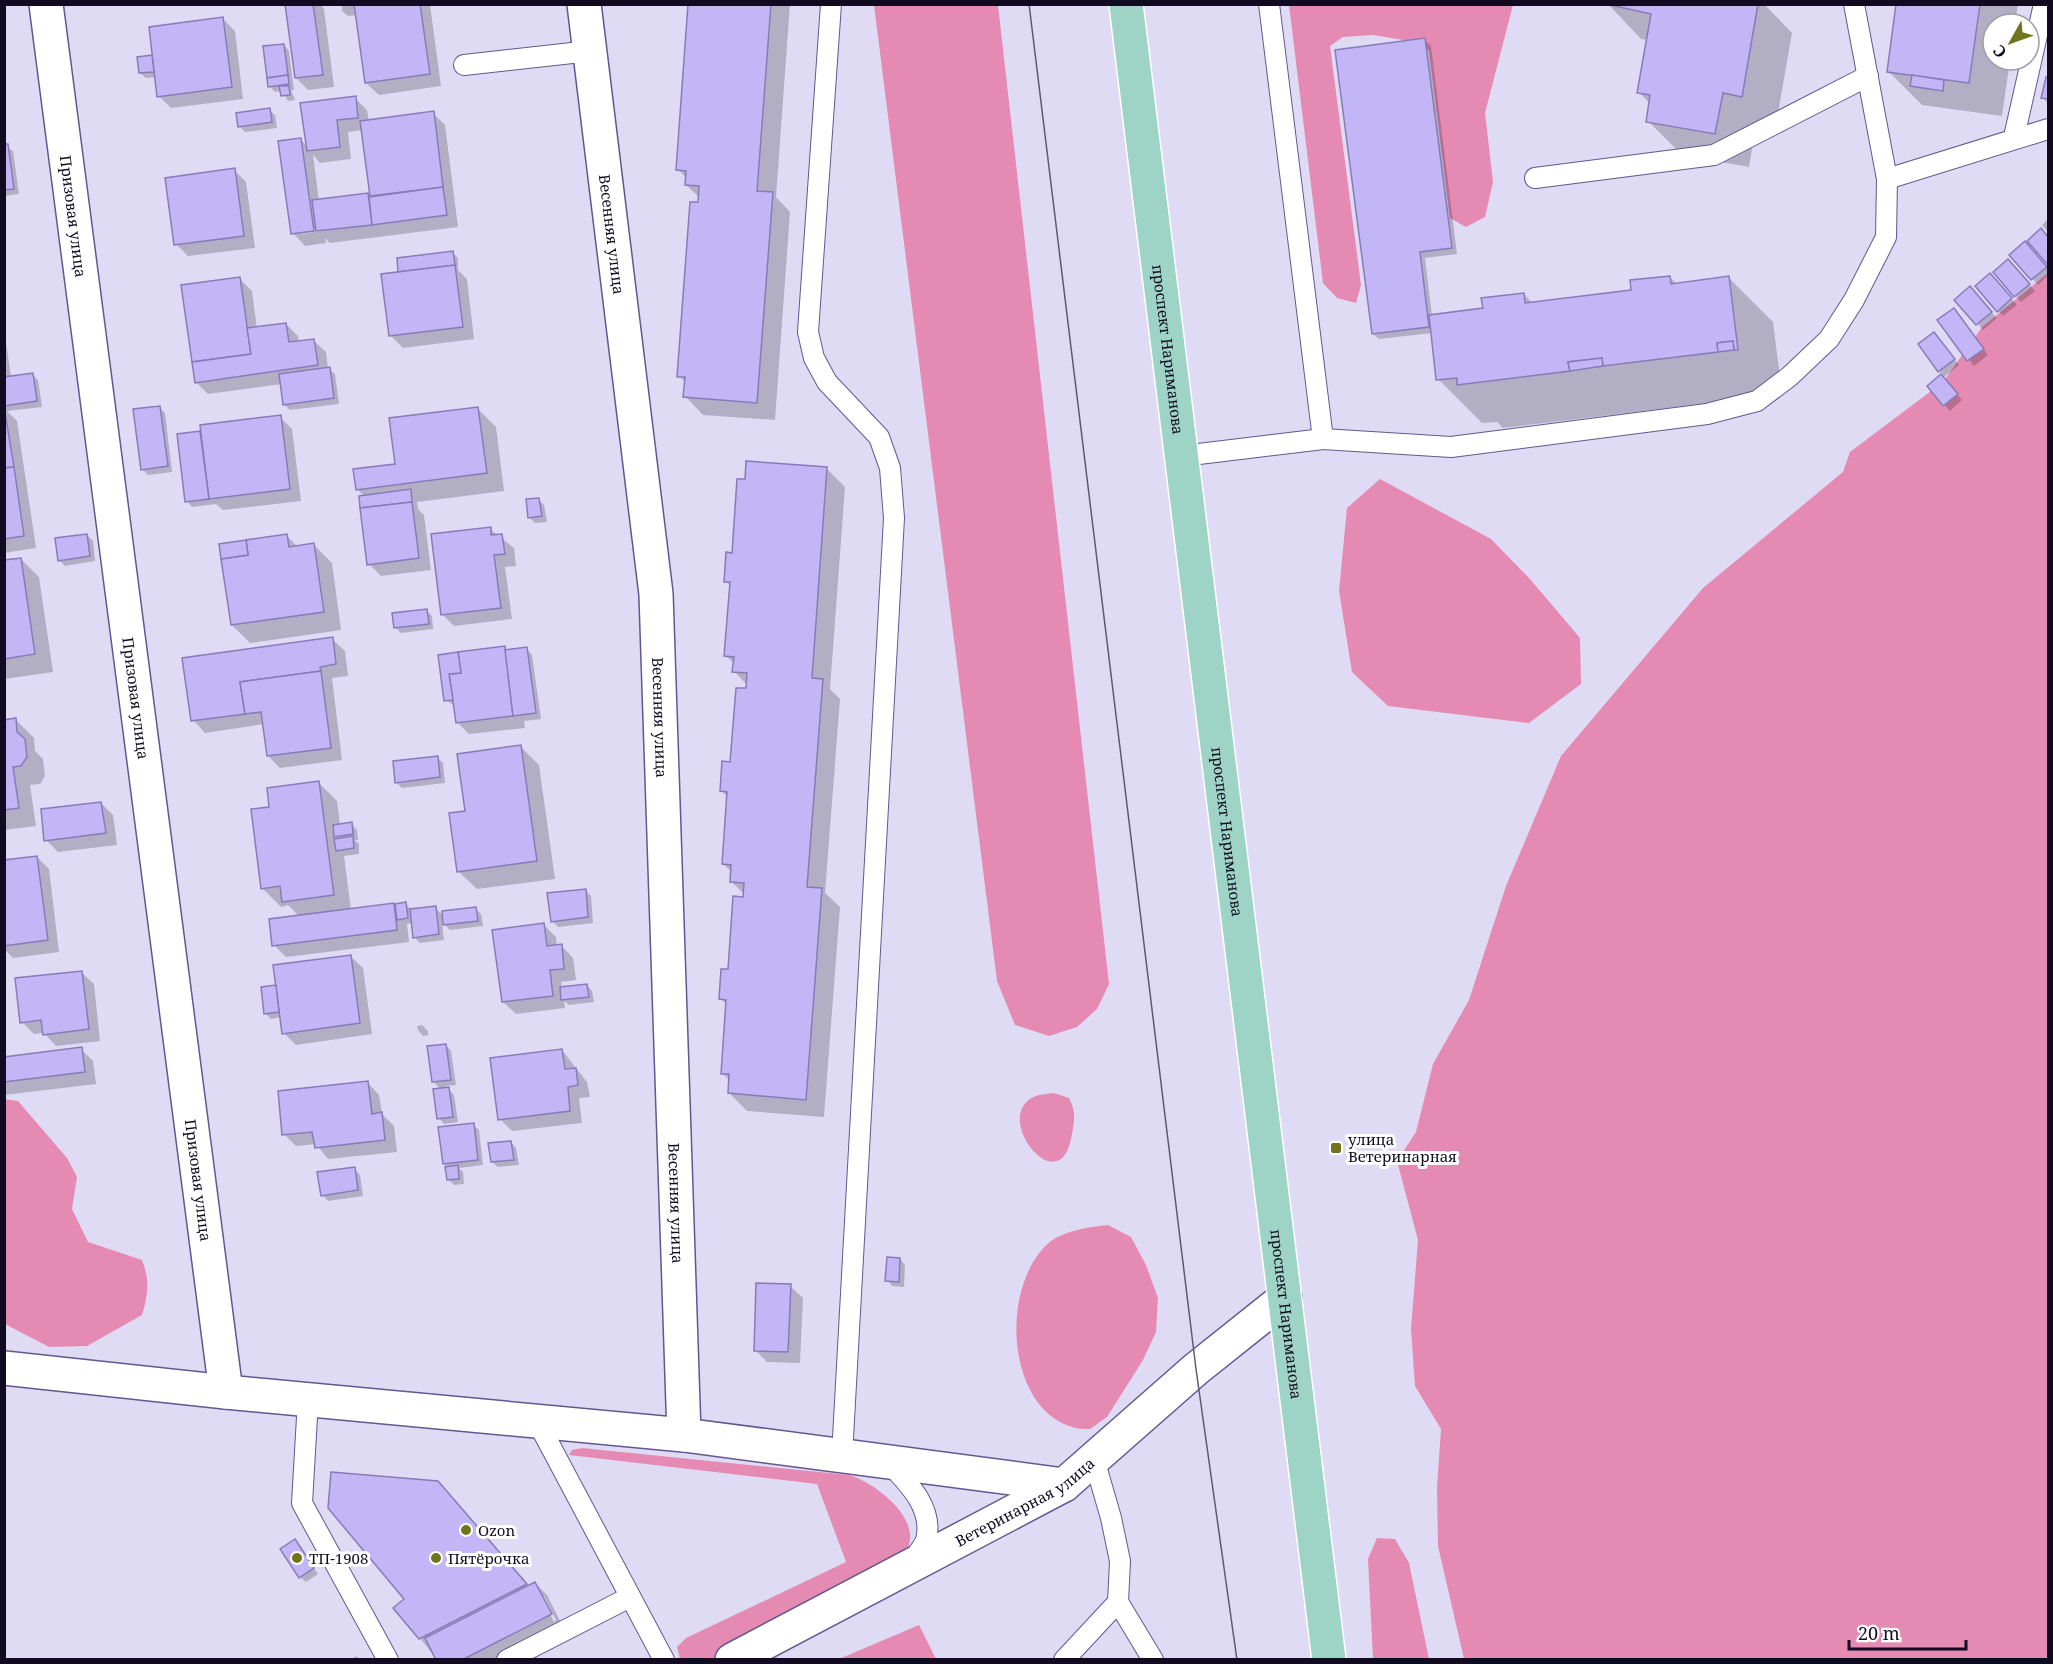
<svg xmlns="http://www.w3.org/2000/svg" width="2053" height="1664" font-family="'Noto Serif',serif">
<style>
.green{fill:#e58bb3}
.shadow{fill:#0003;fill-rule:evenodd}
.building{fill:#c2b6f7;stroke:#877bb8;stroke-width:1.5}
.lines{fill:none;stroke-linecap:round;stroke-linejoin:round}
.lane-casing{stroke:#635790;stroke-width:22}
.street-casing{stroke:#635790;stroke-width:36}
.primary-casing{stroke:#fff;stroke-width:36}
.lane{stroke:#fff;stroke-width:20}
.street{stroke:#fff;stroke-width:33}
.primary{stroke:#9ed4c5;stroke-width:33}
.tram{stroke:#5f5a72;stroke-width:1.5}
.poi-dot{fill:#70741b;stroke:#fff;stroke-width:2}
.labels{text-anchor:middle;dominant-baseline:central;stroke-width:6;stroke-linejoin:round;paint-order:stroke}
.street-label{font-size:15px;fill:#110b22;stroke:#fff}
.poi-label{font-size:15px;fill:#110b22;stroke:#fff;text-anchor:start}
</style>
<rect width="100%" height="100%" fill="#dfdbf5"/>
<g class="green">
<path d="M874 5H998L1109 984 1097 1009 1077 1027 1049 1036 1015 1025 997 981Z"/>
<path d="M1289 5H1513L1485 113 1493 182 1485 217 1466 227 1450 218 1429 51 1421 43 1373 35 1343 37 1330 46 1361 285 1356 303 1337 298 1323 283Z"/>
<path d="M2048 273V1659H1464L1438 1546 1437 1487 1441 1429 1415 1386 1411 1329 1418 1240 1397 1161 1416 1132 1433 1064 1469 1000 1506 886 1561 756 1703 588 1843 472 1850 452 1943 382 1982 327Z"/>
<path d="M1380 479 1491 539 1530 579 1580 638 1581 684 1529 723 1388 706 1352 672 1339 591 1347 508Z"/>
<path d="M1054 1093 1069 1098C1077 1112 1074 1124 1071 1139 1058 1203 989 1114 1036 1096 1041 1094 1049 1094 1054 1093Z"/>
<path d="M4 1099 18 1101 67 1158 77 1177 72 1209 88 1242 142 1260C150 1279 148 1296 142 1315L87 1346 49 1347 5 1324Z"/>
<path d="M1108 1225 1131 1237 1146 1265 1158 1298 1156 1332 1143 1360 1107 1417 1090 1429C1084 1429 1077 1429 1072 1427 1004 1406 1000 1282 1051 1241 1066 1230 1090 1227 1108 1225Z"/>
<path d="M582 1448 849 1475C876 1483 928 1522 904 1555 899 1561 892 1566 886 1571L715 1659H680L677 1647 686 1638 846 1562 817 1484 569 1455 572 1450Z"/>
<path d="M1377 1538 1395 1539 1409 1563 1429 1659H1373L1368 1559Z"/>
<path d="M919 1625 936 1659H839Z"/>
</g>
<g class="shadow">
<path d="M286 4H320L324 9 334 87 308 90 296 78Z"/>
<path d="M342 4H433L430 5 441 86 379 95 366 83 357 15 348 16 342 11Z"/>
<path d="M690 4H790L776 197 790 212 775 420 703 415 685 396 686 383 679 376 700 198 686 185 687 179 678 169Z"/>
<path d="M1764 4 1792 33 1775 130 1756 126 1749 167 1682 155 1648 121 1650 104 1639 92 1648 40 1641 39 1608 4Z"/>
<path d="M1897 4H2018L2015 24H1993V60H2010L2002 116 1922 105 1888 71Z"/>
<path d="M223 19 235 31 243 99 171 108 159 96 157 77 146 78 140 73 152 56 154 59Z"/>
<path d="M1425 40 1431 46 1457 254 1425 258 1432 316 1485 310 1524 294 1533 304 1633 291 1670 277 1677 284 1729 278 1773 322 1782 394 1503 428 1497 422 1482 423 1438 379 1432 333 1379 339 1373 334Z"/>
<path d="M284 45 289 51 294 90H291L295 100 288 101 282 91 275 92 269 86Z"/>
<path d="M2048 70V103L2042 97Z"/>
<path d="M355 98 367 110 369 121 433 113 445 125 458 227 330 243 325 238 326 243 305 246 293 233 300 139 308 147ZM363 130 372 200 367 195 319 201 313 155 320 163 351 159 348 132ZM321 228 322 231 301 234V231Z"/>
<path d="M269 110 275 115 277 128 245 132 239 126Z"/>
<path d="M4 146 13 151 19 194 4 196Z"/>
<path d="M234 170 246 182 255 248 188 256 176 244Z"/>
<path d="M2048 219V232L2042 225Z"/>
<path d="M2030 249 2048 270V275L2038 285 2011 255Z"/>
<path d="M452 252 458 258V270L467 279 474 339 403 348 391 336 400 273Z"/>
<path d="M2013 266 2035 291 2021 302 1995 272Z"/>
<path d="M239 278 252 291 257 329 286 324 298 336 299 342 313 340 326 352 328 369 335 374 339 404 290 410 284 404 282 384 208 394 196 382Z"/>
<path d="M1996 281 2017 305 2003 316 1998 311Z"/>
<path d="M1976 294 1997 318 1983 330 1957 300Z"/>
<path d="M1954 310 1988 355 1974 366 1939 320Z"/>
<path d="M4 328 11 377 32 374 38 380 42 407 7 411 17 421 36 548 4 553Z"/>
<path d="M1940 340 1959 365 1943 378 1962 400 1950 411 1929 387 1943 375 1939 371Z"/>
<path d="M159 407 165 413 172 472 148 475 142 469Z"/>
<path d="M477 408 496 427 504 491 417 502 418 509 424 515 431 570 381 576 369 564 365 497 357 489Z"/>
<path d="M280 417 292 429 301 501 223 510 216 504 192 507 187 501 200 433 203 436Z"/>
<path d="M827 469 845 487 830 689 840 699 825 893 840 907 824 1117 747 1111 729 1093 730 1081 722 1073 727 1005 721 999 745 895 731 881 732 872 723 864 728 798 722 791 731 763 747 685 734 671 735 664 726 656 731 587 726 581 733 554Z"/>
<path d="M539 500 544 505 547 522 535 523 529 517Z"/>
<path d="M490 529 514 548 516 566 505 567 512 619 454 626 442 614Z"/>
<path d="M87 535 93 541 95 561 65 566 59 560Z"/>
<path d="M287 536 298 547 314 545 332 563 341 630 250 643 232 625Z"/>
<path d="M21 559 39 577 53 672 4 679V561Z"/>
<path d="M426 610 432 616 433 629 401 633 396 628Z"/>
<path d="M332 639 345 651 348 676 332 678 342 760 280 768 268 756 264 724 205 733 193 720Z"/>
<path d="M504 648 508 652 527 649 532 655 541 719 524 721 525 728 469 734 457 722 455 706 446 700Z"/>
<path d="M16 720 34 738 35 751 43 759 45 776 40 784 30 785 36 826 4 830V721Z"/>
<path d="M521 747 539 765 555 879 477 889 458 871 467 812Z"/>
<path d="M437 757 443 763 445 783 402 788 396 782Z"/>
<path d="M319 783 337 801 340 825 351 824 357 830 358 840H355L359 844V854L344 856 351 910 393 904 397 908 405 904 411 909 435 908 444 916 476 909 481 914 483 926 450 930 442 922 444 940 420 943 414 937 413 923 407 924 409 942 286 957 274 945 299 916 288 905 281 907 262 888 270 808Z"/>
<path d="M101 803 113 815 117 845 58 852 46 840Z"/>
<path d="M37 857 49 869 59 952 13 958 4 949V861Z"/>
<path d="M585 890 591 896 593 923 558 927 552 921Z"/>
<path d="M544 925 556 937 557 946 561 945 573 958 576 980 561 982 562 988 587 985 592 991 594 1002 569 1005 564 1001 565 1008 516 1014 503 1002Z"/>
<path d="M350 956 363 968 372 1034 296 1045 284 1033 282 1017 271 1019 265 1013 275 987Z"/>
<path d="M81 972 94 984 100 1041 56 1046 44 1033 34 1034 22 1022Z"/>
<path d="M422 1025 428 1031V1035L423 1036 418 1030 417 1026Z"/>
<path d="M446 1045 451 1051 456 1085 445 1086 454 1095 458 1122 444 1124 439 1118 441 1090 433 1081Z"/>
<path d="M81 1049 93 1061 96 1084 4 1095V1058Z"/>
<path d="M562 1050 587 1082 590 1097 579 1098 582 1123 512 1131 500 1119Z"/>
<path d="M367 1082 379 1095 382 1114 394 1126 397 1152 328 1159 316 1144 296 1146 284 1134Z"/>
<path d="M473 1125 479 1130 483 1165 459 1168 463 1172 464 1184 454 1185 448 1179V1168L444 1164Z"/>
<path d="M511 1142 516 1148 519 1165 498 1167 492 1162Z"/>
<path d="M354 1169 360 1175 363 1196 328 1201 322 1195Z"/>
<path d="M900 1259 905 1265 904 1287 892 1286 887 1280Z"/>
<path d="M790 1286 803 1298 800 1363 767 1362 755 1350Z"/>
<path d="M437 1482 529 1586 535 1583 547 1595 563 1627 497 1660H437L420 1638 406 1599ZM541 1596H544L556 1620 554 1622Z"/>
<path d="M295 1541 318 1574 306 1582 300 1577Z"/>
<path d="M357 1656 360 1660H350Z"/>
</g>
<g class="building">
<path d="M285 4H313L323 75 295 78Z"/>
<path d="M354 4H420L430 74 365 83Z"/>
<path d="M688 4H771L757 191 773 192 757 403 683 397 685 377H677L690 202H698L699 186 685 185 686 171 676 170Z"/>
<path d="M1606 4H1758L1742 97 1723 93 1715 134 1646 122 1650 95 1637 93 1651 14Z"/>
<path d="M1896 4H1980L1969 83 1887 72Z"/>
<path d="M223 17 232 87 157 97 149 27Z"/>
<path d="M1425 38 1452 248 1420 252 1429 327 1372 334 1335 50Z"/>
<path d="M284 44 288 75 267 78 263 46Z"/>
<path d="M152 55 154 72 139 73 137 57Z"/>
<path d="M288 75 289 84 268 87 267 78Z"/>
<path d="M1912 75 1944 80 1943 91 1910 86Z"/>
<path d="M2046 77 2048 78V99L2041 98Z"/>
<path d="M279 86H289L290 95 281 96Z"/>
<path d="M356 96 358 118 337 120 340 147 307 151 300 103Z"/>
<path d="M270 108 272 122 238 127 236 113Z"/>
<path d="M434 111 443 187 370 196 360 121Z"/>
<path d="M301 138 314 231 291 234 278 141Z"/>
<path d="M4 144H8L14 189 4 190Z"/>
<path d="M235 168 244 236 174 245 165 178Z"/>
<path d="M443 187 447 215 372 225 369 197Z"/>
<path d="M368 193 372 225 316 231 312 200Z"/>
<path d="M2041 228 2048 237V265L2027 241Z"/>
<path d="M2025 241 2047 267 2031 280 2009 255Z"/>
<path d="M453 251 455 265 398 272 397 258Z"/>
<path d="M2008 259 2030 284 2014 297 1993 272Z"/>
<path d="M455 265 463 327 389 336 381 274Z"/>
<path d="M1990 273 2012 298 1997 312 1975 286Z"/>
<path d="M1670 276 1671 284 1729 276 1738 350H1734L1733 341 1717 343 1718 352 1603 366 1602 358 1568 362 1570 371 1457 385V378L1436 380 1429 315 1483 308 1481 298 1524 293 1525 303 1631 290 1630 280Z"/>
<path d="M240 277 251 354 192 362 181 285Z"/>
<path d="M1970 286 1992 312 1976 325 1954 300Z"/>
<path d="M1954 308 1984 349 1967 361 1937 320Z"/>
<path d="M286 323 289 342 314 339 318 365 195 383 192 362 251 354 247 328Z"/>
<path d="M1934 332 1955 359 1938 372 1918 344Z"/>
<path d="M1733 341 1734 350 1718 352 1717 343Z"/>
<path d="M1602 358 1603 366 1570 371 1568 362Z"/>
<path d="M330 367 334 398 283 405 279 374Z"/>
<path d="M33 373 37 401 4 406V377Z"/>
<path d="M1941 374 1958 394 1943 406 1927 386Z"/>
<path d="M160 406 168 466 141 470 133 409Z"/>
<path d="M4 407 14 467 4 468Z"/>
<path d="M478 407 487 473 356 490 353 469 395 464 389 418Z"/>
<path d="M281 415 290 489 209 499 200 425Z"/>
<path d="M200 431 209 499 185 502 177 434Z"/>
<path d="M746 461 827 467 812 678 823 679 807 887 822 888 806 1100 728 1093 729 1074H721L726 1000 719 999 721 969H728L733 896 743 897 744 883 730 882 731 865 722 864 727 792 720 791 722 761 730 762 736 688H746L747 673 732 672 734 657 724 656 730 582H724L726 552 732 553 737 479H745Z"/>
<path d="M14 467 24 536 4 539V468Z"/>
<path d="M411 489 412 502 360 508 359 496Z"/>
<path d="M539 498 542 516 528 518 526 499Z"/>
<path d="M412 502 419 558 367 565 360 508Z"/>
<path d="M491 527V535L502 534 505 554 494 555 501 608 441 615 431 534Z"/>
<path d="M87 534 90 556 58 561 55 538Z"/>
<path d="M287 534 289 547 314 543 324 612 231 625 221 559 248 555 246 540Z"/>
<path d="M246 540 248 555 221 559 219 544Z"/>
<path d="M21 558 35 654 4 659V560Z"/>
<path d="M427 609 429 624 394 628 392 613Z"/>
<path d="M333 637 336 664 320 667 321 671 240 682 245 714 191 721 182 658Z"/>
<path d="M505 646 513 716 456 723 449 674 461 673 458 652Z"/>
<path d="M527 647 536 713 513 716 505 650Z"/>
<path d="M458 652 461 673 449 674 453 700 444 701 438 655Z"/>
<path d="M321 671 331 748 267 756 261 712 245 714 240 682Z"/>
<path d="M16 718 17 732 25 739 27 757 21 766 13 767 19 808 4 810V720Z"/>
<path d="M521 745 537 861 457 872 449 813 465 811 457 754Z"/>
<path d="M438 756 440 777 395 783 393 761Z"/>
<path d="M319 781 334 895 282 902 280 886 261 889 251 809 269 807 267 788Z"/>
<path d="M101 802 106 833 44 841 41 809Z"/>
<path d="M352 822 353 834 334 837 333 825Z"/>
<path d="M353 836 354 848 336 851 334 839Z"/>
<path d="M37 856 48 940 4 946V860Z"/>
<path d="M586 889 588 917 551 922 547 893Z"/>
<path d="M406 902 408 918 397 920 395 904Z"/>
<path d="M394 903 397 930 272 946 269 919Z"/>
<path d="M436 906 439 934 413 938 410 909Z"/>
<path d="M476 907 478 921 443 925 442 911Z"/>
<path d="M544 923 547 946 562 944 564 969 550 970 553 996 502 1002 492 930Z"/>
<path d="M351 955 360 1023 282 1034 273 965Z"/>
<path d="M82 971 89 1029 43 1035 41 1020 20 1023 15 978Z"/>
<path d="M587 984 589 997 561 1000 560 987Z"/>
<path d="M276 985 279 1012 264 1014 261 987Z"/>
<path d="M446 1044 451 1080 432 1082 427 1046Z"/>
<path d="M82 1047 85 1072 4 1082V1057Z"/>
<path d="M562 1049 565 1069 576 1068 578 1085 568 1087 570 1111 498 1120 490 1058Z"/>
<path d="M368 1081 372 1114 382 1112 385 1140 315 1148 312 1132 282 1135 278 1091Z"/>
<path d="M449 1087 453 1117 437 1119 433 1089Z"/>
<path d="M474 1123 478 1160 443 1164 438 1127Z"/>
<path d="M511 1141 514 1160 491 1162 488 1143Z"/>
<path d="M458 1165 459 1179 447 1180 445 1167Z"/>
<path d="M355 1167 358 1190 321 1196 317 1172Z"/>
<path d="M887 1257 900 1258 899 1282 885 1281Z"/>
<path d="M756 1283 791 1284 788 1352 754 1351Z"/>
<path d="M331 1472 438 1481 527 1584 419 1639 393 1608 404 1599 328 1508Z"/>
<path d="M295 1539 314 1568 299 1578 280 1549Z"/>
<path d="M535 1582 552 1614 462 1660H436L425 1638Z"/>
</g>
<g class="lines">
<g class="lane-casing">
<g id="lane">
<path d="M831 4 808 332 814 358 827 382 879 437 890 468 894 518 842 1456"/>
<path d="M1269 4 1323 439"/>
<path d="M464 65 590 51"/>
<path d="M2014 137 2044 4"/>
<path d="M1535 178 1714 155 1868 76"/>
<path d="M1887 179 2048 129"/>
<path d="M1182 456 1323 439 1451 447 1707 414 1757 401 1790 376 1829 339 1854 300 1886 237 1887 179 1854 4"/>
<path d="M308 1400 302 1503 388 1660"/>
<path d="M537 1421 664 1660"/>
<path d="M1094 1459 1111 1518 1120 1561 1118 1602 1153 1660"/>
<path d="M888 1462C908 1483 934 1508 926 1540 924 1546 917 1554 913 1560"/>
<path d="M507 1660 630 1597"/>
<path d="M1064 1660 1118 1602"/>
</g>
</g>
<g class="street-casing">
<g id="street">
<path id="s1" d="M46 4 226 1392"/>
<path id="s2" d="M584 4 656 594 684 1435"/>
<path d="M4 1368 226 1392 684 1435 1064 1485"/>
<path id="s3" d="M732 1660 1064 1485 1196 1369 1285 1298"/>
</g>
</g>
<g class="primary-casing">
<g id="primary">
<path id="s4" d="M1126 4 1329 1660"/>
</g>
</g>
<use href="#lane" class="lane"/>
<use href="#street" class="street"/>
<use href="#primary" class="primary"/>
<path class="tram" d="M1029 4 1196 1369 1237 1660"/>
</g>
<g class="poi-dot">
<rect x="1330" y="1142" width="12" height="12" rx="3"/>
<circle cx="466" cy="1530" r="6"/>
<circle cx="297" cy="1558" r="6"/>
<circle cx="436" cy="1558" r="6"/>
</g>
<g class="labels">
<g class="street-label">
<text stroke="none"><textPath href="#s1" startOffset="214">Призовая улица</textPath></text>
<text stroke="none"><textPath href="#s2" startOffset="232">Весенняя улица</textPath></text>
<text stroke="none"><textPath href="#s4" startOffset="348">проспект Нариманова</textPath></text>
<text stroke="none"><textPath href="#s1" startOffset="700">Призовая улица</textPath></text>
<text stroke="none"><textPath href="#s2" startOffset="718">Весенняя улица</textPath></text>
<text stroke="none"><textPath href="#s4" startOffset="834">проспект Нариманова</textPath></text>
<text stroke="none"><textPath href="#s1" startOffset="1186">Призовая улица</textPath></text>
<text stroke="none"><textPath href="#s2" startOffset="1204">Весенняя улица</textPath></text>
<text stroke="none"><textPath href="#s4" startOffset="1320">проспект Нариманова</textPath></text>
<text stroke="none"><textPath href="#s3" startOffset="333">Ветеринарная улица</textPath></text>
</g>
<g class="poi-label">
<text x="1348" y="1139">улица<tspan x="1348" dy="17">Ветеринарная</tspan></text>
<text x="478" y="1530">Ozon</text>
<text x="309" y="1558">ТП-1908</text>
<text x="448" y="1558">Пятёрочка</text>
</g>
</g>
<rect width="2053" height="1664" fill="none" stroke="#110b22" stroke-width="12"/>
<g transform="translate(2011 42) rotate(230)"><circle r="28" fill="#ffffff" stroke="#a09da7" stroke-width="1.5"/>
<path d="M0-4.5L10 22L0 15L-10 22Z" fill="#70741b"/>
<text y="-9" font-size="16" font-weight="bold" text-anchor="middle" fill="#110b22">С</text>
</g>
<path d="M1849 1640v9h117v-9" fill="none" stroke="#110b22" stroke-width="3"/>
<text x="1858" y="1640" font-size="18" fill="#110b22" stroke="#ffffff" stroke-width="4.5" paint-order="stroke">20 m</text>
</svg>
